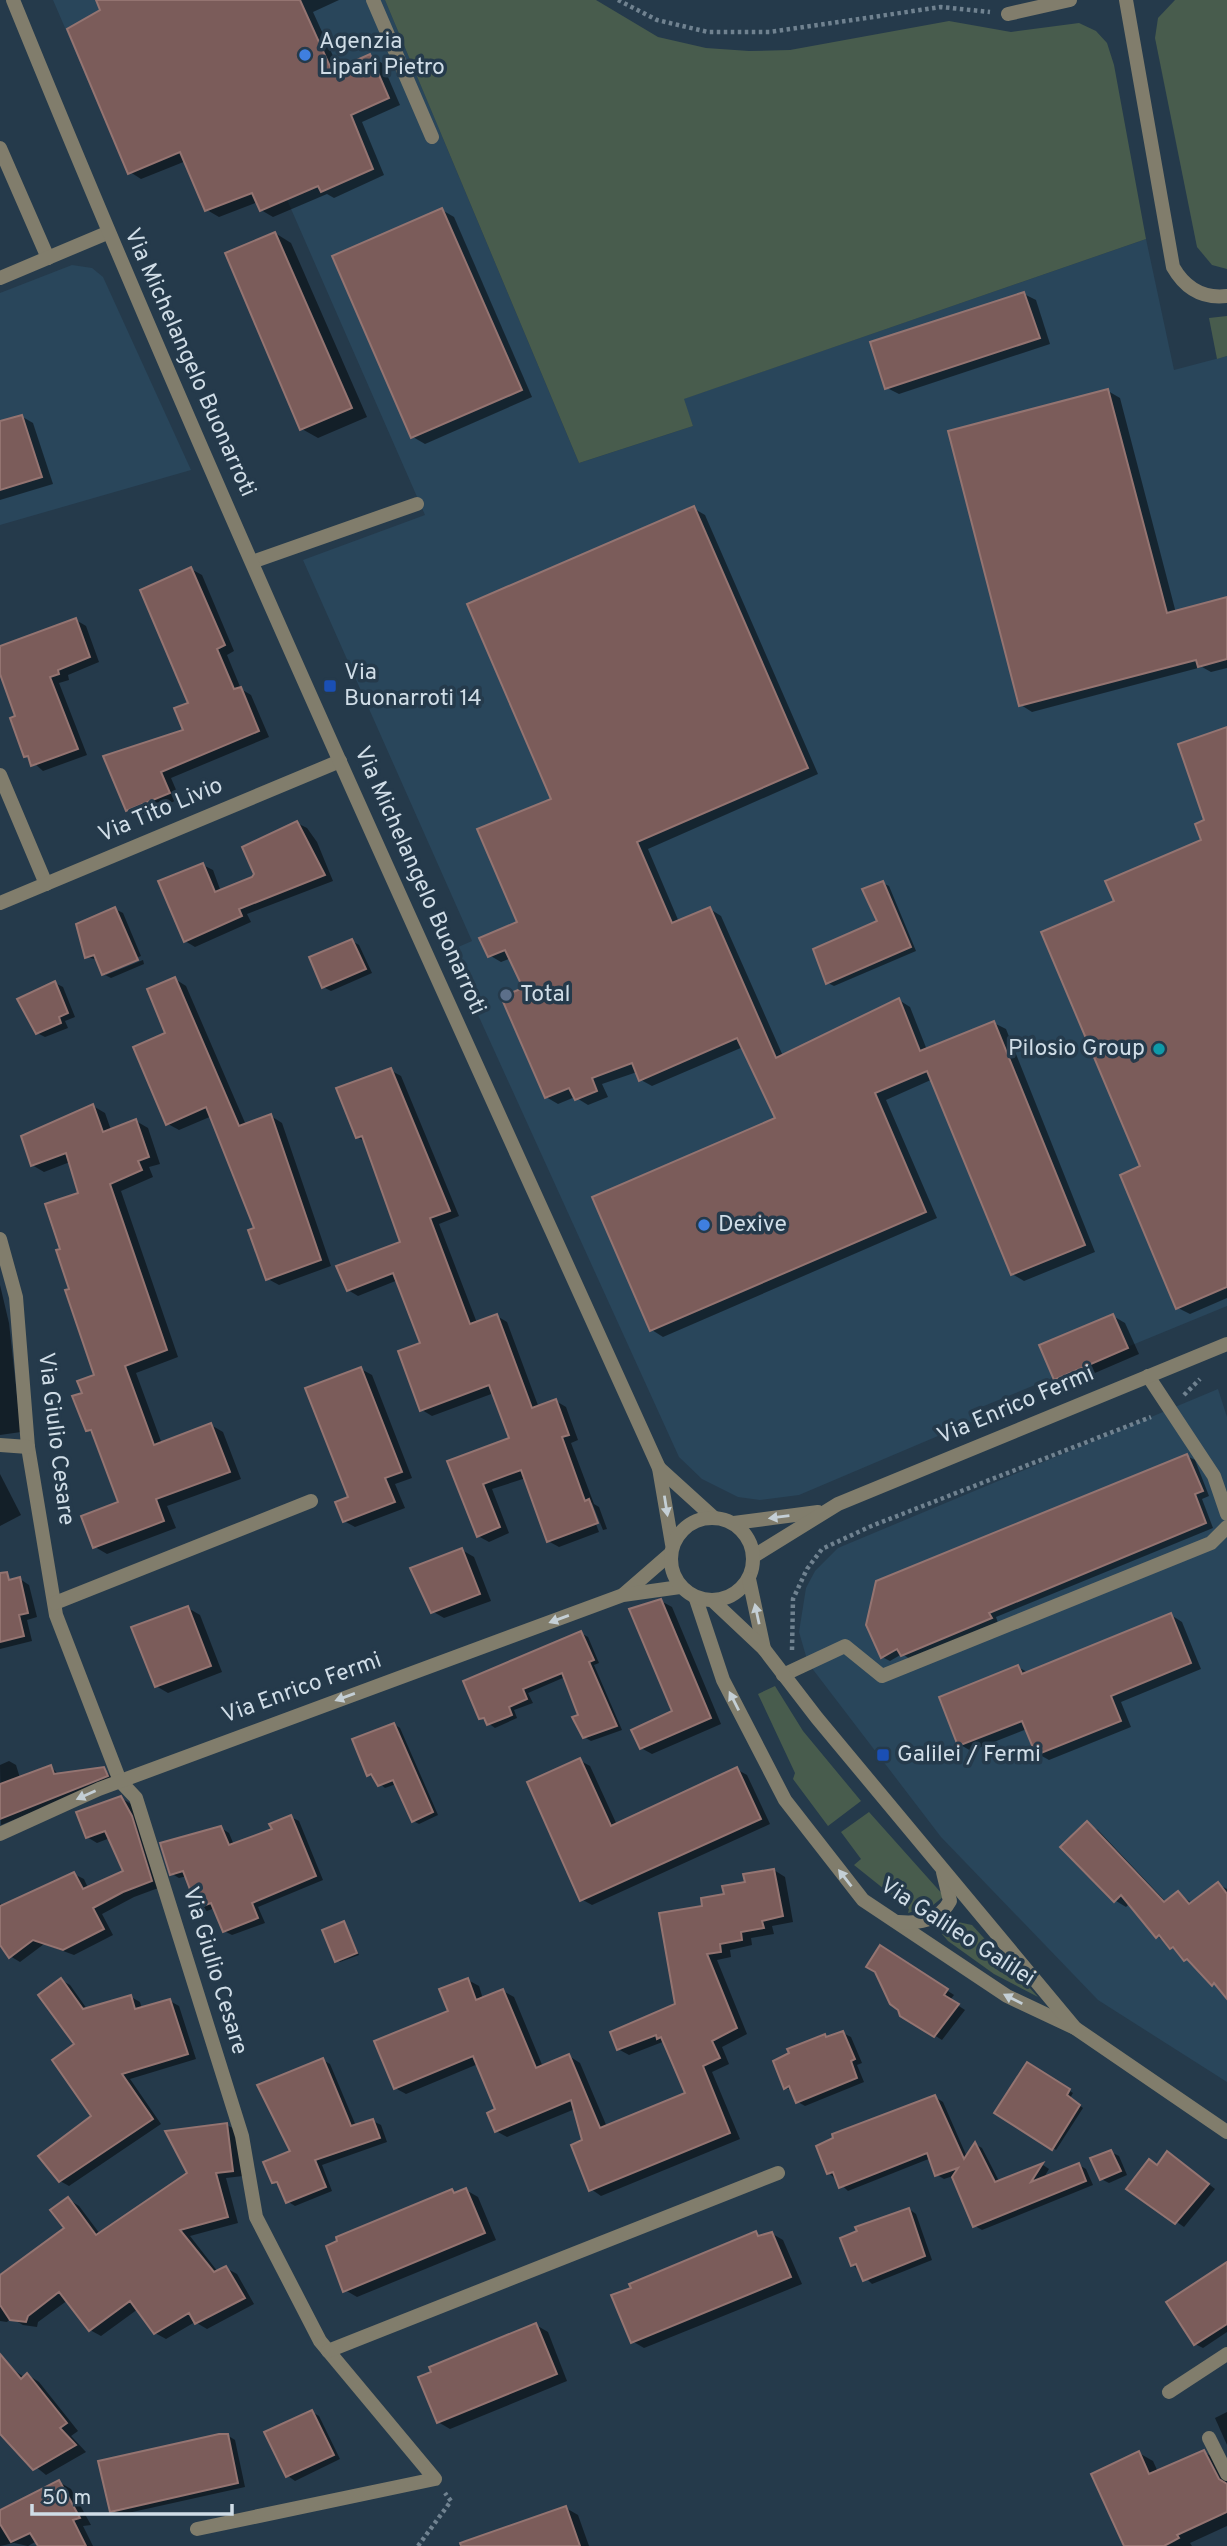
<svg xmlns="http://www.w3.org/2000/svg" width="1227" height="2546" font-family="Overpass,sans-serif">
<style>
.built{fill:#29465b}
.green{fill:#485c4d}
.shadow{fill:#0007}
.building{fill:#7b5c5a;stroke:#947471;stroke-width:2}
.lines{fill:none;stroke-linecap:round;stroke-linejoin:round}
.path{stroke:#708290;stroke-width:4.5;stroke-dasharray:3.5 3.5;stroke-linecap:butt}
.service{stroke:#817d6c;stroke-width:14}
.minor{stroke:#817d6c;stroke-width:14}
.tertiary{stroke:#817d6c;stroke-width:14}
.oneway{fill:#c4cfd5}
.shop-dot{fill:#3f7fe0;stroke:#253a4b;stroke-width:2.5}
.transit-dot{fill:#1a4fb4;stroke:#253a4b;stroke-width:2.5}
.service-dot{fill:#5c6f8a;stroke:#253a4b;stroke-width:2.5}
.culture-dot{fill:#0f9aa8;stroke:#253a4b;stroke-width:2.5}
.labels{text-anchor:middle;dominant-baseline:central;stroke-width:7;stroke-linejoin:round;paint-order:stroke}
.poi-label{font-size:23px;fill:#d0dde7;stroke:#253a4b;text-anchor:start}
.street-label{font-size:23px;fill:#d0dde7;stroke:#253a4b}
</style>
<rect width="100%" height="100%" fill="#253a4b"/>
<g class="built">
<path d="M53 0H385L579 463 693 426 683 399 1146 239 1174 370 1227 356V1306L979 1408 978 1419 799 1495 760 1500 738 1497 702 1479 679 1457 449 951 472 941 303 560 425 515 253 122 128 174Z"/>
<path d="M72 265 92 268 103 277 191 470 0 525V293Z"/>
<path d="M1218 1389 1227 1417V2082L1098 2000 941 1837 808 1663 799 1632 806 1588 815 1571 838 1548Z"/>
</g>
<g class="green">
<path d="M385 0H596L658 37 706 48 749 51 790 50 949 21 1011 32 1079 23 1096 31 1107 43 1114 65 1146 239 684 399 693 426 579 463Z"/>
<path d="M1175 0H1227V269L1212 265 1197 247 1155 38 1158 18Z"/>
<path d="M1227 316V356L1217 359 1209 318Z"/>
<path d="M775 1686 803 1731 861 1801 828 1826 793 1779 795 1773 758 1694Z"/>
<path d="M869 1812 944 1896 932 1906 908 1913 909 1909 854 1865 861 1859 841 1832Z"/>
<path d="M958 1922 972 1925 1038 1997 994 1974 948 1941 942 1934 943 1927Z"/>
</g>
<g class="shadow">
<path d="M98 0H339L313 12 339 69 370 56 382 63 400 105 362 122 384 175 334 198 327 194 273 217 261 210 258 202 219 217 207 210 186 161 141 179 130 172Z"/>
<path d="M442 210 454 217 532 397 425 444 413 437Z"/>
<path d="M275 233 291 243 367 417 318 438 302 429Z"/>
<path d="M1024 294 1036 300 1050 344 899 394 887 388Z"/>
<path d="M1108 391 1120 398 1176 613 1227 599V668L1211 672 1202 667 1032 712 1021 705Z"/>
<path d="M21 416 33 423 53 484 0 500V423Z"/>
<path d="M693 508 705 515 818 774 648 849 679 922 710 909 721 916 783 1056 899 1000 910 1007 927 1050 994 1023 1006 1029 1095 1252 1024 1281 1012 1274 933 1079 886 1100 937 1218 663 1337 652 1330 777 1119 743 1047 652 1086 641 1080 637 1072 602 1084 608 1097 588 1105 575 1097 558 1104 546 1097 525 989 511 958 501 962 489 955 519 923 554 800Z"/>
<path d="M191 569 202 575 234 651 227 655 241 689 251 695 269 737 171 778 180 799 138 816 127 810 186 731 190 704Z"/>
<path d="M76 620 86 626 99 662 68 675 69 680 59 683 87 755 43 771 26 756 18 717 0 668V647Z"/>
<path d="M1227 729V1298L1190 1314 1178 1308 1142 1167 1116 902 1203 841Z"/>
<path d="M297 823 307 828 317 842 333 881 247 914 251 922 195 947 185 941 203 865 213 870 221 892 257 875Z"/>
<path d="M883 883 889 886 916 951 834 986 828 983 879 922Z"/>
<path d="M115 909 123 913 141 956 106 971V975L143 960 144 964 111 978 103 974 98 960 87 957 80 941Z"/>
<path d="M352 941 359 945 372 973 331 991 323 987Z"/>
<path d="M175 979 186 986 246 1125 271 1116 282 1123 331 1266 279 1285 268 1279 256 1229 212 1116 179 1130 168 1124V1034Z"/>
<path d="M55 983 63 987 75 1017 65 1021 68 1028 45 1037 37 1033Z"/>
<path d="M390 1070 401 1076 459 1216 439 1224 477 1323 497 1316 507 1322 539 1408 556 1401 566 1407 578 1440 571 1443 594 1504 599 1507 607 1529 603 1530 592 1503H588L599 1532 559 1547 548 1541 526 1478 492 1489 509 1533 489 1542 478 1536 450 1462 511 1439 494 1393 432 1416 422 1410 423 1344 398 1280 358 1296 348 1290 402 1243 366 1142 357 1137Z"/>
<path d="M93 1106 105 1113 111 1130 136 1121 148 1128 160 1164 149 1167 153 1177 121 1191 178 1357 136 1373 162 1444 211 1425 223 1432 241 1479 167 1506 176 1528 107 1554 95 1547 121 1503 94 1434 87 1430 84 1394 96 1376 62 1250 80 1194 70 1162 44 1172 32 1165Z"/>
<path d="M0 1285 9 1323 21 1432 0 1435Z"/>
<path d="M1113 1316 1125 1323 1139 1354 1067 1385 1055 1378Z"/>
<path d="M361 1369 372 1375 412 1478 395 1484 405 1508 355 1527 344 1521 351 1498Z"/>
<path d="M1187 1456 1195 1460 1209 1496 1202 1499 1213 1528 996 1617 998 1623 910 1659 902 1654 890 1661 882 1657Z"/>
<path d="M0 1474 21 1515 0 1526Z"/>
<path d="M462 1550 474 1557 491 1601 444 1618 432 1611Z"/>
<path d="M20 1579 29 1585 37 1617 27 1620 32 1641 0 1649V1584Z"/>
<path d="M661 1601 672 1607 721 1724 652 1754 641 1748 675 1712Z"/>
<path d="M188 1608 200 1615 222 1672 168 1693 156 1686Z"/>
<path d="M1171 1615 1182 1622 1201 1669 1121 1702 1131 1727 1049 1760 1038 1754 1027 1729 971 1751 959 1744 1018 1667 1029 1673Z"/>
<path d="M581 1633 588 1637 599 1663 594 1665 622 1730 591 1741 584 1737 581 1716 565 1677 528 1693 533 1703 514 1710 517 1718 495 1728 481 1718Z"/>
<path d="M394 1724 400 1728 438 1815 419 1824 413 1821 396 1784 385 1788 368 1774Z"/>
<path d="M579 1760 590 1766 617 1825 736 1769 747 1775 770 1824 592 1905 581 1899Z"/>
<path d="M9 1761 16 1765 20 1778 51 1767 59 1775 104 1769 113 1779 1 1825 0 1765Z"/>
<path d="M121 1798 131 1804 161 1887 134 1897 102 1914 113 1935 74 1955 44 1944 20 1962 10 1956 0 1942V1903L2 1907 74 1874 84 1879 88 1888 125 1872 110 1838 97 1843 87 1837Z"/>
<path d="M291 1817 299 1821 323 1880 258 1907 265 1923 232 1935 224 1931 215 1908 207 1911 199 1907 187 1876 179 1878 172 1874 221 1828 229 1833 234 1845 274 1830Z"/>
<path d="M1087 1824 1098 1830 1166 1902 1178 1893 1193 1904 1218 1884 1227 1889V1996L1196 1966 1157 1936 1130 1903 1126 1907 1116 1901 1062 1847Z"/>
<path d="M774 1870 785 1877 793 1922 772 1926 774 1934 751 1938 752 1945 730 1950 731 1957 717 1960 747 2034 722 2047 729 2064 712 2072 740 2139 601 2196 591 2189 584 2141 575 2109 507 2137 496 2131 497 2110 478 2064 406 2094 395 2088 451 2012 468 1980 479 1986 483 1999 503 1991 514 1997 543 2067 569 2056 580 2063 607 2127 687 2094 665 2041 629 2055 618 2049 677 2005 704 1907Z"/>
<path d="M344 1923 359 1955 340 1962 337 1960Z"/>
<path d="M888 1951 954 1995 950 2000 965 2010 942 2040 902 2015Z"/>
<path d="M61 1980 70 1985 87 2009 131 1997 140 2002 142 2009 170 2001 179 2006 196 2059 130 2079 161 2124 69 2186 60 2181 94 2116Z"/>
<path d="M843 2033 851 2037 862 2063 857 2065 864 2082 805 2106 798 2102 794 2092 785 2087 824 2036 829 2038Z"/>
<path d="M323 2060 330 2064 356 2126 373 2121 381 2125 387 2142 322 2165 332 2191 295 2206 287 2201 281 2187 273 2182 292 2152Z"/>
<path d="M1027 2065 1073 2093 1070 2098 1083 2108 1056 2150 996 2113Z"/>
<path d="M935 2097 943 2102 967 2157 975 2144 982 2148 1000 2183 1043 2165 1049 2169 1043 2179 1079 2165 1086 2169 1093 2185 982 2230 975 2226 953 2176 944 2179 937 2175 931 2158 848 2191 829 2173Z"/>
<path d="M227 2125 238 2131 243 2176 226 2178 238 2223 190 2236 218 2272 226 2268 237 2274 254 2304 207 2329 195 2322 166 2339 155 2333 138 2309 101 2336 90 2330 68 2300 38 2322 37 2327 23 2325 11 2318 7 2322 0 2321V2277L67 2229 68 2199 79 2206 100 2234 189 2174Z"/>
<path d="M1111 2152 1119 2156 1127 2175 1109 2183 1101 2179Z"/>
<path d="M1175 2158 1215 2189 1184 2227 1129 2189Z"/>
<path d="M466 2190 478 2197 496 2240 357 2297 345 2290 339 2242 452 2191 457 2194Z"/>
<path d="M909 2209 916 2214 932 2260 872 2284 853 2265Z"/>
<path d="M756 2233 762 2237 771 2233 783 2240 802 2284 644 2348 632 2341Z"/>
<path d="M1227 2264V2332L1203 2348 1195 2344Z"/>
<path d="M536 2325 548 2332 567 2381 450 2429 438 2422Z"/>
<path d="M7 2365 25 2378 28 2375 39 2382 78 2431 71 2436 86 2452 46 2475 14 2449 0 2431V2370Z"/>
<path d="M312 2412 319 2416 340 2459 295 2481 288 2476Z"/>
<path d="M1227 2412V2445L1215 2418Z"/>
<path d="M227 2435 235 2440 245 2487 119 2515 111 2511Z"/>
<path d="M1204 2452 1218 2460 1227 2478V2526L1190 2543 1192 2546H1126L1139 2453 1153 2461 1158 2472Z"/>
<path d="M59 2482 71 2489 91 2525 83 2526 93 2546H43L37 2541 28 2546 14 2543 0 2546V2512Z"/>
<path d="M566 2508 578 2515 589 2546H458Z"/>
</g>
<g class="building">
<path d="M96 0H300L332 71 370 54 389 98 351 115 373 169 321 192 318 186 260 211 252 193 205 211 180 152 128 174 67 29 100 10Z"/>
<path d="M442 208 522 390 411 438 332 256Z"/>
<path d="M275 232 352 408 300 430 225 253Z"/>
<path d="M1024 292 1040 338 885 389 870 342Z"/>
<path d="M1108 389 1167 613 1227 597V659L1198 667 1196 660 1019 706 948 431Z"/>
<path d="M22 415 42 477 0 490V421Z"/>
<path d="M694 506 808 768 637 842 672 923 710 907 776 1058 899 998 920 1051 994 1021 1085 1245 1011 1275 927 1071 875 1093 926 1212 650 1331 592 1197 775 1118 737 1038 639 1081 632 1063 592 1078 597 1091 575 1100 569 1088 545 1098 501 997 523 988 505 950 488 957 479 938 517 922 477 829 551 799 467 604Z"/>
<path d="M191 567 225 645 217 649 234 689 241 687 259 731 161 772 170 793 126 811 103 756 183 730 174 708 188 703 140 590Z"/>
<path d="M76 618 90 657 58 670 59 674 50 677 78 749 31 766 28 756 24 757 10 718 15 716 0 674V646Z"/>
<path d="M1227 727V1287L1176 1309 1120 1175 1140 1166 1041 932 1114 901 1105 881 1201 840 1195 824 1204 820 1178 744Z"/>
<path d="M297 821 325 875 239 909 242 916 184 942 158 881 203 863 215 892 252 877 254 874 242 847Z"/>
<path d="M883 881 911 947 826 984 813 949 877 921 862 889Z"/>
<path d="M115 907 138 960 102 975 94 955 85 958 76 924Z"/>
<path d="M352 939 366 969 322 988 309 957Z"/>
<path d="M175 977 239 1126 271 1114 321 1260 266 1280 248 1230 254 1228 206 1107 166 1125 133 1047 165 1033 147 989Z"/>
<path d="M55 981 68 1013 59 1017 61 1023 36 1034 17 999Z"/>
<path d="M391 1068 450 1211 430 1218 470 1324 497 1314 532 1408 556 1399 569 1435 562 1437 585 1501 589 1499 598 1523 547 1542 521 1470 483 1484 500 1527 477 1537 447 1461 509 1438 489 1385 420 1411 398 1351 420 1343 393 1273 347 1291 336 1266 400 1242 362 1136 356 1138 336 1088Z"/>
<path d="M93 1104 103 1132 136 1119 149 1157 138 1161 142 1170 110 1184 167 1350 125 1366 154 1445 211 1423 230 1472 156 1499 164 1521 93 1548 81 1516 118 1502 91 1430 86 1431 72 1396 82 1393 77 1381 94 1375 65 1290 69 1289 56 1250 60 1249 45 1204 78 1193 66 1153 31 1166 21 1136Z"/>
<path d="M1113 1314 1128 1348 1054 1380 1039 1345Z"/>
<path d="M361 1367 402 1472 385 1478 395 1502 343 1522 335 1502 348 1497 305 1388Z"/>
<path d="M1187 1454 1203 1491 1195 1494 1206 1523 989 1613 992 1618 901 1656 897 1649 881 1658 866 1625 876 1581Z"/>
<path d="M462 1548 480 1594 431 1613 410 1568Z"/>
<path d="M7 1572 9 1580 20 1577 28 1613 19 1615 24 1636 0 1642V1573Z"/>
<path d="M661 1599 711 1718 640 1749 631 1730 672 1711 629 1609Z"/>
<path d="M188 1606 211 1666 155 1687 131 1627Z"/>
<path d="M1171 1613 1191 1663 1111 1696 1121 1721 1036 1755 1022 1721 958 1746 939 1697 1018 1665 1022 1674Z"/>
<path d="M581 1631 594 1660 589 1662 617 1726 583 1738 572 1717 578 1715 562 1673 523 1689 527 1699 509 1707 512 1715 487 1725 484 1718 479 1719 463 1681Z"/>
<path d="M394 1723 433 1812 412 1822 393 1780 378 1786 371 1774 367 1776 352 1739Z"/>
<path d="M580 1758 611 1826 737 1767 761 1819 580 1901 527 1782Z"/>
<path d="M51 1765 54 1774 104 1767 108 1776 0 1819V1784Z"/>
<path d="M121 1796 132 1816 152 1881 123 1892 93 1908 104 1929 63 1950 33 1940 9 1958 0 1945V1906L74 1872 83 1889 123 1871 105 1831 86 1838 76 1812Z"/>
<path d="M291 1815 316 1876 252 1903 258 1918 223 1932 211 1903 197 1908 183 1871 170 1875 160 1843 221 1826 229 1845 272 1829 269 1824Z"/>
<path d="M1087 1821 1164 1902 1178 1891 1189 1904 1218 1882 1227 1894V1999L1214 1983 1212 1986 1187 1959 1184 1961 1173 1947 1170 1949 1159 1935 1156 1938 1121 1895 1114 1902 1060 1847Z"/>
<path d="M774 1869 783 1916 762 1921 764 1928 741 1932 742 1940 720 1944 721 1952 707 1954 737 2028 712 2041 720 2058 703 2066 730 2133 589 2191 571 2145 582 2140 571 2100 495 2132 487 2113 495 2109 473 2056 394 2089 374 2041 448 2011 439 1989 468 1978 476 2000 503 1989 536 2068 569 2054 600 2128 685 2093 661 2037 657 2039 656 2035 617 2050 610 2032 675 2004 659 1913 702 1906 701 1898 724 1894 722 1886 745 1882 743 1874Z"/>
<path d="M344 1921 357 1953 335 1962 322 1930Z"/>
<path d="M880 1945 948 1989 944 1995 959 2004 934 2037 900 2016 898 2010 890 2004 875 1972 866 1967Z"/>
<path d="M61 1978 83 2009 131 1995 135 2009 170 1999 188 2054 122 2074 153 2119 59 2182 38 2156 91 2116 52 2060 74 2044 38 1995Z"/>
<path d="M843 2031 855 2059 851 2061 857 2078 796 2103 789 2086 784 2089 773 2061 789 2053 787 2049 825 2034 826 2037Z"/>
<path d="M323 2058 351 2126 373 2119 380 2138 315 2160 326 2187 286 2203 277 2182 272 2183 263 2162 290 2151 257 2085Z"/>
<path d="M1027 2062 1070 2089 1067 2095 1080 2105 1052 2150 994 2113Z"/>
<path d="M935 2095 964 2159 975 2142 995 2182 1043 2163 1031 2182 1079 2163 1086 2181 973 2227 952 2177 958 2168 935 2176 927 2153 839 2188 833 2172 827 2174 816 2146 833 2138 832 2134Z"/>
<path d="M227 2123 233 2171 216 2173 228 2217 180 2230 214 2272 226 2266 245 2298 195 2324 189 2313 154 2334 130 2301 89 2331 59 2292 28 2316 26 2322 10 2320 0 2305V2275L64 2228 50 2210 68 2197 96 2235 187 2173 165 2131Z"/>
<path d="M1111 2150 1121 2171 1100 2180 1090 2158Z"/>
<path d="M1167 2151 1209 2184 1175 2224 1126 2189 1149 2159 1157 2165Z"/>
<path d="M466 2188 485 2233 343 2292 326 2246 337 2241 336 2237 452 2189 454 2193Z"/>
<path d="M909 2208 925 2256 863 2281 856 2264 851 2266 840 2238 857 2231 855 2227Z"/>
<path d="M756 2231 758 2236 772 2232 791 2277 631 2343 611 2295 631 2288 629 2284Z"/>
<path d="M1227 2262V2324L1194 2345 1166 2302Z"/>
<path d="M536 2323 557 2374 437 2423 418 2377 431 2372 429 2367Z"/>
<path d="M0 2354 21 2379 27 2373 67 2423 60 2428 76 2445 33 2470 0 2434Z"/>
<path d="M312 2410 334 2455 286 2477 264 2432Z"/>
<path d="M219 2434H228L238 2483 110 2512 98 2461Z"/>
<path d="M1204 2450 1219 2479 1227 2484V2512L1177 2535 1179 2538 1164 2546H1124L1091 2474 1139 2451 1149 2474Z"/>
<path d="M59 2480 80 2518 73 2520 86 2546H38L30 2533 11 2542 0 2524V2510Z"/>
<path d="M566 2506 580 2546H461L460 2543Z"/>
</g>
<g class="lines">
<g class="path">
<path d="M618 0 657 20 708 32H770L941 7 990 12"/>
<path d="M1184 1395 1200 1379"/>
<path d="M792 1650 793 1599 807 1569 822 1549 869 1527 1151 1417"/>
<path d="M418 2546 451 2501 445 2493"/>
</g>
<g class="service">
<path d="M373 0 432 137"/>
<path d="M0 148 48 258"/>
<path d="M252 562 417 504"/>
<path d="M0 775 46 884"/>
<path d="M1148 1376 1214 1476 1227 1514"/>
<path d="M696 1599 723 1680 785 1800 863 1900 1007 1996 1075 2028"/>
<path d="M783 1675 845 1646 882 1676 1211 1543 1227 1527"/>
<path d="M898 1922C919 1924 939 1921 950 1901L943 1872"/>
<path d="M1209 2438 1227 2474"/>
</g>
<g class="minor">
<path d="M1126 0 1173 267C1185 288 1202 299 1227 296"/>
<path d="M1008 14 1070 0"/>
<path d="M0 278 107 233"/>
<path d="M0 903 340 761"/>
<path d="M0 1239 16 1297 28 1447 56 1615 120 1781 136 1798 242 2136 256 2217 320 2341 435 2479 197 2529"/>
<path d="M0 1445 28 1447"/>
<path d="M734 1523 818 1512"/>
<path d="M754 1556 838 1504 1227 1344"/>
<path d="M624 1594 670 1554"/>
<path d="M55 1603 311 1501"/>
<path d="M0 1834 99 1789 623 1595 680 1587"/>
<path d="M328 2351 778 2173"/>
<path d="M1169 2392 1227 2354"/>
</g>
<g class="tertiary">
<path d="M13 0C214 495 439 981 659 1468L672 1544"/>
<path d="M659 1468 713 1517"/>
<circle cx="712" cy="1559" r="41"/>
<path d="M749 1579 764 1649"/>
<path d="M713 1601 764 1649 817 1718 1075 2028 1227 2132"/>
</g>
</g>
<defs><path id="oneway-solid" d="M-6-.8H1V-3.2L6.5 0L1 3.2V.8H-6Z" transform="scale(1.75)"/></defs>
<g class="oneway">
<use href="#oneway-solid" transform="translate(666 1506) rotate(81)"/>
<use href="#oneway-solid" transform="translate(779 1517) rotate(173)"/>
<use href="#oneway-solid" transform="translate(757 1614) rotate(-102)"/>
<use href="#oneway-solid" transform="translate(559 1619) rotate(160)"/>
<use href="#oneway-solid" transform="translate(345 1697) rotate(160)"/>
<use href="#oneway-solid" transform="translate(734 1701) rotate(-117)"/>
<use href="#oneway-solid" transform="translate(86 1795) rotate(156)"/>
<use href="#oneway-solid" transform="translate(845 1878) rotate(-128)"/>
<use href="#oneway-solid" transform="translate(1013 1999) rotate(-153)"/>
</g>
<g class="shop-dot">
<circle cx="305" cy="55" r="7"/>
<circle cx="704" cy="1225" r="7"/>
</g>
<g class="transit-dot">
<rect x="323" y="679" width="14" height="14" rx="3.5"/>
<rect x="876" y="1748" width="14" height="14" rx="3.5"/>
</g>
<circle class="service-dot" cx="506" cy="995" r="7"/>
<circle class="culture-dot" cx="1159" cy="1049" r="7"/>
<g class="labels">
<g class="poi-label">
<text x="319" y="42">Agenzia<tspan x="319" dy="26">Lipari Pietro</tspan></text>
<text x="344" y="673">Via<tspan x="344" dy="26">Buonarroti 14</tspan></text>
<text x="520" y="995">Total</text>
<text x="1145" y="1049" text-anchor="end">Pilosio Group</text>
<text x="718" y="1225">Dexive</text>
<text x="897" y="1755">Galilei / Fermi</text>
</g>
<g class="street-label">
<text transform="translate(189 363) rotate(66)">Via Michelangelo Buonarroti</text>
<text transform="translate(161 811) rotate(-23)">Via Tito Livio</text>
<text transform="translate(419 881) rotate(66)">Via Michelangelo Buonarroti</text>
<text transform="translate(1016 1406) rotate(-23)">Via Enrico Fermi</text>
<text transform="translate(55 1439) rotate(83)">Via Giulio Cesare</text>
<text transform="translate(302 1689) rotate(-20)">Via Enrico Fermi</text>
<text transform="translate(957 1933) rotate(33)">Via Galileo Galilei</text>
<text transform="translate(214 1971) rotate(73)">Via Giulio Cesare</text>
</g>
</g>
<path d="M32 2504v10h200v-10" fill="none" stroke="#d0dde7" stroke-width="3.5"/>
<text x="42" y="2504" font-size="21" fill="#d0dde7" stroke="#253a4b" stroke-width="5" paint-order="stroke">50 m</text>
</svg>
